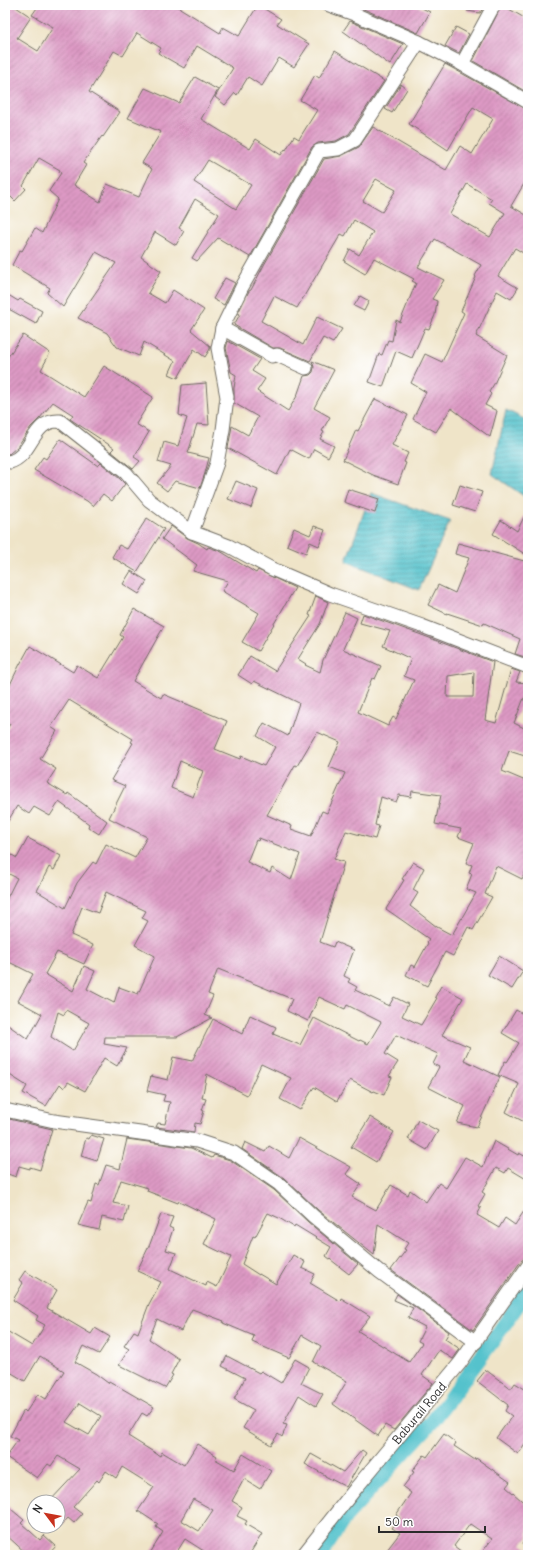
<svg xmlns="http://www.w3.org/2000/svg" width="533" height="1560" font-family="Delius,sans-serif">
<style>
.water{fill:url(#water-rules);stroke:#40767c}
.lines{fill:none;stroke-linecap:round;stroke-linejoin:round}
.canal{stroke:#55c2cc;stroke-width:15}
.building{fill:url(#building-hatch);fill-rule:evenodd}
.street-casing{stroke:#706c62;stroke-width:15}
.street{stroke:#fff;stroke-width:13}
.labels{text-anchor:middle;dominant-baseline:central;stroke-width:3;stroke-linejoin:round;paint-order:stroke}
.street-label{font-size:12px;fill:#2b2b2b;stroke:#fff}
</style>
<defs>
<pattern id="water-rules" width="6" height="5" patternUnits="userSpaceOnUse"><rect width="6" height="5" fill="#55c2cc"/><path d="M0 2.5h6" fill="none" stroke="#479ea6"/></pattern>
<pattern id="building-hatch" width="6" height="6" patternUnits="userSpaceOnUse"><rect width="6" height="6" fill="#dd99c4"/><path d="M-1 1l2-2M0 6l6-6M5 7l2-2" fill="none" stroke="#b37d9f"/></pattern>
</defs>
<rect width="100%" height="100%" fill="#fff"/>
<filter id="ink" filterUnits="userSpaceOnUse"><feTurbulence type="fractalNoise" baseFrequency=".025" numOctaves="2"/><feDisplacementMap in="SourceGraphic" scale="8" xChannelSelector="R" yChannelSelector="G"/><feConvolveMatrix kernelMatrix="1 2 1 2 8 2 1 2 1" color-interpolation-filters="sRGB"/></filter>
<filter id="wash" filterUnits="userSpaceOnUse"><feTurbulence type="fractalNoise" baseFrequency=".012" numOctaves="4" result="noise"/><feDisplacementMap in="SourceGraphic" scale="16" xChannelSelector="R" yChannelSelector="G"/><feGaussianBlur stdDeviation="0.9" result="paint"/><feColorMatrix in="noise" values="0 0 0 0 0 0 0 0 0 0 0 0 0 0 0 0 0 1.4 0 .05"/><feComposite in="paint" operator="in"/></filter>
<g filter="url(#wash)">
<rect width="100%" height="100%" fill="#efe4c8"/>
<g class="water">
<path d="M506 410 528 421V499L492 474Z"/>
<path d="M371 493 450 521 419 590 346 561Z"/>
</g>
<g class="lines">
<path class="canal" d="M321 1555 345 1517 432 1422 494 1339 528 1290"/>
</g>
<g id="blocks">
<g class="building">
<path d="M11 5H13L31 17 17 38 38 51 53 27 32 15 39 5H175L220 33 223 27 239 36 258 5 281 19 277 24 309 44 294 67 279 58 262 86 248 77 237 95 235 93 225 105 215 97 233 68 197 46 184 68 158 53 161 48 137 33 123 56 114 51 89 92 120 112 103 137 102 136 83 163 86 165 74 185 100 202 107 184 139 197 152 169 142 163 161 132 128 118 145 88 179 103 195 77 218 90 201 119 250 149 256 139 281 155 285 149 286 150 294 136 299 139 317 110 300 100 315 75 319 78 335 51 384 81 349 134 336 141 318 143 312 147 250 257 218 238 197 261 192 258 219 214 195 199 179 228 184 231 176 245 155 232 141 257 161 271 148 293 165 303 173 290 204 310 191 330 210 346V349L205 357 194 349 178 378 169 374 175 361 144 342 139 356 117 347 107 333 78 318 116 263 96 252 63 307 47 293 50 288 12 265 20 250 22 251 35 228 42 233 58 199 49 191 61 173 59 172 60 170 39 158 23 186 26 189 15 201 5 191V14ZM208 160 251 185 236 209 194 182Z"/>
<path d="M360 5H416L430 12 418 33 359 7Z"/>
<path d="M468 5H485L480 13 467 11Z"/>
<path d="M502 5 528 20V93L473 61Z"/>
<path d="M350 21 403 44 390 65 343 31Z"/>
<path d="M456 27 469 34 459 53 445 46Z"/>
<path d="M445 64 528 110V177L511 206 528 216V256L515 248 498 276 518 288 511 299 497 291 476 336 507 355 494 384 489 392 491 394 485 405 497 411 490 437 451 408 436 432 413 419 426 392 411 383 425 354 442 362 464 313 461 311 476 277 475 276 481 265 435 239 418 267 444 280 432 299 437 301 435 315 429 329 425 328 412 358 396 351 383 387 369 382 379 354 382 355 388 340 392 341 396 320 400 322 416 283 412 281 414 279 374 258 365 274 344 261 350 249 359 255 373 232 354 220 345 236 341 234 297 308 274 296 261 321 303 345 317 317 342 329 333 343 323 338 310 361 280 348H273L234 325 240 314 238 313 249 291 251 290 264 265 324 159 341 156 359 147 373 127 446 170 460 146 472 154 493 119 473 107 448 150 409 124ZM376 179 396 190 382 212 363 201ZM467 184 492 199 489 203 505 213 490 237 450 214Z"/>
<path d="M401 84 407 89 392 113 385 109Z"/>
<path d="M225 278 235 283 224 305 213 299Z"/>
<path d="M5 293 18 301 20 299 42 311 36 324 5 307Z"/>
<path d="M360 296 369 301 364 311 354 306Z"/>
<path d="M23 335 50 353 41 370 84 397 104 366 153 397 136 424 149 432 134 457 140 461 133 469 111 451 114 448 70 419 73 415 53 402 40 418 31 427 17 447 9 454 5 453V428L10 420 5 417V361Z"/>
<path d="M228 341 260 359 252 371 265 379 257 391 288 411 297 396 304 376 310 375 313 372 314 367 312 361 334 370 314 408 330 417 322 431 324 432 320 439 334 446 328 457 314 449 309 459 290 449 277 475 228 448 232 426 248 435 258 417 234 403V388L236 375 231 372 226 348Z"/>
<path d="M206 383 209 425 197 424 188 453 209 458 205 473 200 488 175 481 167 491 157 483 171 466 158 462 164 442 178 446 187 418 179 415 182 385Z"/>
<path d="M375 399 408 415 392 445 408 453 404 462 406 463 398 484 373 475 343 460 356 430 358 431Z"/>
<path d="M60 439 98 466 101 463 120 479 125 484 112 501 103 494 93 506 87 501 34 470 43 457 46 459Z"/>
<path d="M236 481 258 490 251 508 228 499Z"/>
<path d="M460 485 482 492 475 512 453 505Z"/>
<path d="M348 489 379 499 375 513 344 502Z"/>
<path d="M528 509V556L493 534 501 520 517 531Z"/>
<path d="M147 518 164 529 137 572 112 557 119 545 127 549Z"/>
<path d="M171 526 187 538 198 543 207 549 208 547 220 551 256 573 258 570 295 588 258 651 242 642 259 613 222 591 228 581 193 571 197 565 162 539Z"/>
<path d="M314 526 325 530 319 546 310 542 306 553 287 545 294 528 310 535Z"/>
<path d="M458 543 528 562V658L515 654 520 639 484 623 483 625 447 613V614L428 605 438 585 455 593 469 558 455 554Z"/>
<path d="M131 571 147 581 139 594 123 584Z"/>
<path d="M316 596 328 602 320 624 298 659 306 664 305 665 320 672 323 660 345 612 357 618 343 649 381 666 375 679 372 678 358 712 388 726 393 717 396 719 414 680 404 676 411 659 383 646 390 631 360 623 363 614 419 634 493 662 485 720 496 723 511 669 520 672 516 682 528 683 526 698H524L514 723 528 730V757L509 751 502 771 528 782V866L522 879 496 866 485 894 492 897 473 930 468 927 453 956 445 952 427 986 406 975 411 965 415 967 428 943 427 942 429 939 386 909 398 890 404 880 402 879 413 862 424 868 413 890 418 893 410 906 437 927 452 935 476 893 466 889 472 874 469 873 472 865 466 863 474 843 458 837 461 829 435 824 441 795 412 791 411 797 399 795 396 802 381 797 375 825 379 826 375 839 346 831 334 859 344 862 320 942 333 947 335 942 354 950 344 976 350 979 348 982 357 987 355 990 389 1006 394 997 408 1004 402 1016 421 1025 437 998 435 997 441 986 463 998 442 1035 470 1047 464 1060 500 1077 477 1127 457 1123 465 1106 428 1087 439 1067 433 1064 438 1054 396 1035 385 1054 398 1062 389 1076 392 1077 384 1095 374 1091 373 1092 350 1080 337 1101 314 1087 300 1110 280 1099 291 1078 261 1064 247 1095 207 1074 202 1098 206 1099 202 1110 204 1111 200 1124 195 1123 194 1132 156 1127 158 1123 165 1124 170 1102 163 1101 165 1095 147 1091 151 1076 168 1080 173 1057 192 1061 213 1019 242 1034 250 1015 276 1027 273 1034 300 1045 314 1018 359 1041 360 1040 368 1044 381 1022 347 1005 345 1009 319 997 308 1021 287 1011 292 999 218 969 208 994 213 996 205 1015 212 1018 177 1037H105L104 1044 127 1048 117 1066 104 1058 85 1091 68 1082 64 1088 60 1084 46 1106 23 1093 27 1086 5 1072V1023L28 1039 42 1014 18 1001 33 974 5 960V902L17 878 5 872V851L17 858 28 838 61 856 54 870 49 867 37 891 65 908 77 883 93 862 96 864 106 844 135 858 147 837 109 818 125 786 111 780 133 743 131 742 133 739 69 700 51 727 57 731 40 759 56 769 47 783 67 795 68 793 107 821 99 834 88 827 89 824 59 802 50 816 34 807 29 814 17 806 5 826V732L10 724 5 721V695L19 666 30 646 73 672 77 665 98 678 123 637 120 635 134 609 164 626 133 681 161 698 163 694 227 721 215 749 240 759 241 756 264 766 275 747 257 736 264 723 288 736 299 703 254 681 252 684 238 675 250 656 275 671 311 616 309 615ZM474 672 473 697H447L448 676ZM317 732 340 742 329 767 345 773 327 813 322 811 311 836 291 829 292 826 267 815 295 765 297 766ZM180 761 203 771 193 797 171 788ZM259 838 300 854 291 880 272 868 270 873 247 862 256 840 258 841ZM106 892 146 911 142 918 148 921 135 945 155 956 138 994 119 987 114 1003 87 989 95 971 84 966 73 991 45 974 57 952 84 964 93 945 71 935 82 907 98 913ZM66 1010 89 1023 73 1051 51 1037 58 1012 64 1015Z"/>
<path d="M499 956 523 971 512 989 488 975Z"/>
<path d="M516 1010 528 1017V1124L506 1112 519 1084 498 1075 505 1061 507 1062 519 1043 502 1033Z"/>
<path d="M370 1117 394 1132 376 1162 351 1147Z"/>
<path d="M5 1118 52 1129 40 1170 30 1167V1169L19 1166 16 1177 5 1173Z"/>
<path d="M418 1120 438 1131 427 1150 408 1139Z"/>
<path d="M91 1135 104 1139 97 1161 81 1156 86 1138 89 1139Z"/>
<path d="M299 1138 351 1167 346 1174 361 1184 352 1197 376 1210 391 1185 408 1195 410 1190 426 1202 439 1183 446 1188 465 1157 483 1167 494 1141 518 1155 519 1153 528 1158V1180L508 1168 505 1173 496 1168 482 1192 485 1194 478 1206 481 1208 477 1215 499 1228 505 1218 515 1225 528 1205V1256L521 1261 473 1330 391 1270 406 1250 404 1249 408 1243 378 1224 374 1255 318 1210 284 1178 242 1149 245 1142 265 1152 269 1146 289 1158Z"/>
<path d="M127 1139 191 1148 212 1158 214 1155 230 1160 274 1190 308 1222 358 1264 349 1274 326 1256 331 1247 295 1225 294 1227 279 1218 268 1213 255 1237 253 1236 242 1264 259 1275V1274L276 1284 293 1255 305 1262 302 1268 315 1274 310 1283 340 1301 341 1298 370 1316 358 1331 409 1362 422 1343 418 1341 425 1327 408 1318 413 1308 394 1300 397 1294 449 1332 445 1339 460 1349 453 1359 439 1350 422 1375 433 1383 394 1430 385 1425 378 1436 333 1404 347 1381 313 1362 321 1346 302 1335 289 1358 252 1342 254 1336 223 1323 224 1321 192 1309 181 1331 157 1319 149 1339 179 1359 171 1374 173 1375 165 1388 119 1365 129 1349 124 1346 134 1331 138 1333 149 1304 161 1282 137 1271 150 1244 161 1214 173 1217 169 1227 173 1229 166 1250 176 1253 170 1269 206 1286 207 1282 217 1287 231 1257 204 1244 216 1219 179 1201 178 1203 147 1191 148 1188 121 1180 113 1203 128 1206 124 1222 102 1217 99 1230 78 1225 88 1202 91 1203 96 1184 99 1185 106 1165 120 1169Z"/>
<path d="M25 1271 57 1290 47 1308 91 1334 95 1328 110 1337 99 1354 83 1346 75 1362 96 1374 108 1383 109 1381 154 1407 147 1416 142 1413 128 1436 160 1456 162 1452 184 1465 197 1444 217 1456 215 1459 234 1470 243 1454 271 1471 260 1489 244 1479 232 1501 242 1507 237 1516 247 1521 245 1524 262 1534 249 1555H210L185 1539 175 1555H149L163 1532 156 1527 158 1524 138 1511 154 1487 122 1467 116 1478 106 1471 99 1482 97 1480 73 1507 82 1514 74 1523 68 1518 58 1529V1502H49L80 1469 58 1456 51 1466 48 1464 37 1478 6 1457 18 1440 10 1436 24 1410 26 1412 38 1394 46 1399 64 1371 40 1356 25 1381 5 1369V1330L32 1346 45 1325 36 1320 38 1316 13 1300 23 1283 19 1280ZM80 1403 101 1416 89 1435 66 1422ZM193 1499 213 1510 199 1531 181 1520Z"/>
<path d="M227 1356 259 1373 261 1371 281 1383 295 1359 309 1367 301 1383 323 1394 316 1406 299 1395 283 1424 287 1425 282 1437 278 1434 271 1445 243 1428 254 1410 234 1399 245 1378 222 1366Z"/>
<path d="M486 1370 511 1389 515 1383 528 1391V1439L518 1454 496 1438 512 1416 505 1411 508 1405 477 1381Z"/>
<path d="M444 1434 456 1443 454 1446 475 1460 476 1458 510 1482 506 1487 528 1506V1537L522 1544 528 1549V1555H480L492 1539 470 1524 454 1546 466 1555H383L400 1533 392 1528 400 1518 396 1515 411 1493 403 1487 414 1472 412 1471 424 1455 427 1457Z"/>
<path d="M362 1450 366 1453 346 1487 325 1476V1475L305 1464 311 1454 343 1472Z"/>
<path d="M5 1504 24 1520 21 1523 40 1540 44 1535 56 1546 48 1555H28L5 1534Z"/>
</g>
</g>
</g>
<g filter="url(#ink)">
<use href="#blocks" fill-opacity="0" stroke="#706c62" stroke-width="1"/>
<g class="lines">
<g class="street-casing">
<g id="street">
<path d="M329 5 354 14 419 42 355 140 338 149 319 151 242 287 222 328 218 348 227 397 223 430 217 463 192 532 229 546 272 569 330 594 422 626 528 667"/>
<path d="M419 42 462 64 494 5"/>
<path d="M462 64 528 102"/>
<path d="M222 328 272 356 277 355 306 368"/>
<path d="M5 461 10 462C33 455 32 419 60 421L126 473 149 500 192 532"/>
<path d="M5 1110 54 1121 197 1141 234 1153 279 1184 313 1216 380 1272 476 1342"/>
<path d="M303 1555 356 1488 460 1363 528 1266"/>
</g>
</g>
<use href="#street" class="street"/>
</g>
</g>
<g class="labels">
<g class="street-label">
<text transform="translate(419 1413) rotate(-50)">Baburail Road</text>
</g>
</g>
<rect width="533" height="1560" fill="none" stroke="#fff" stroke-width="20"/>
<g transform="translate(46 1514) rotate(302)"><circle r="19" fill="#ffffff" stroke="#aaaaaa"/>
<path d="M0-3L7 15L0 10L-7 15Z" fill="#c8321e"/>
<text y="-6" font-size="11" font-weight="bold" text-anchor="middle" fill="#2b2b2b">N</text>
</g>
<path d="M379 1526v6h106v-6" fill="none" stroke="#2b2b2b" stroke-width="2"/>
<text x="385" y="1526" font-size="12" fill="#2b2b2b" stroke="#ffffff" stroke-width="3" paint-order="stroke">50 m</text>
</svg>
